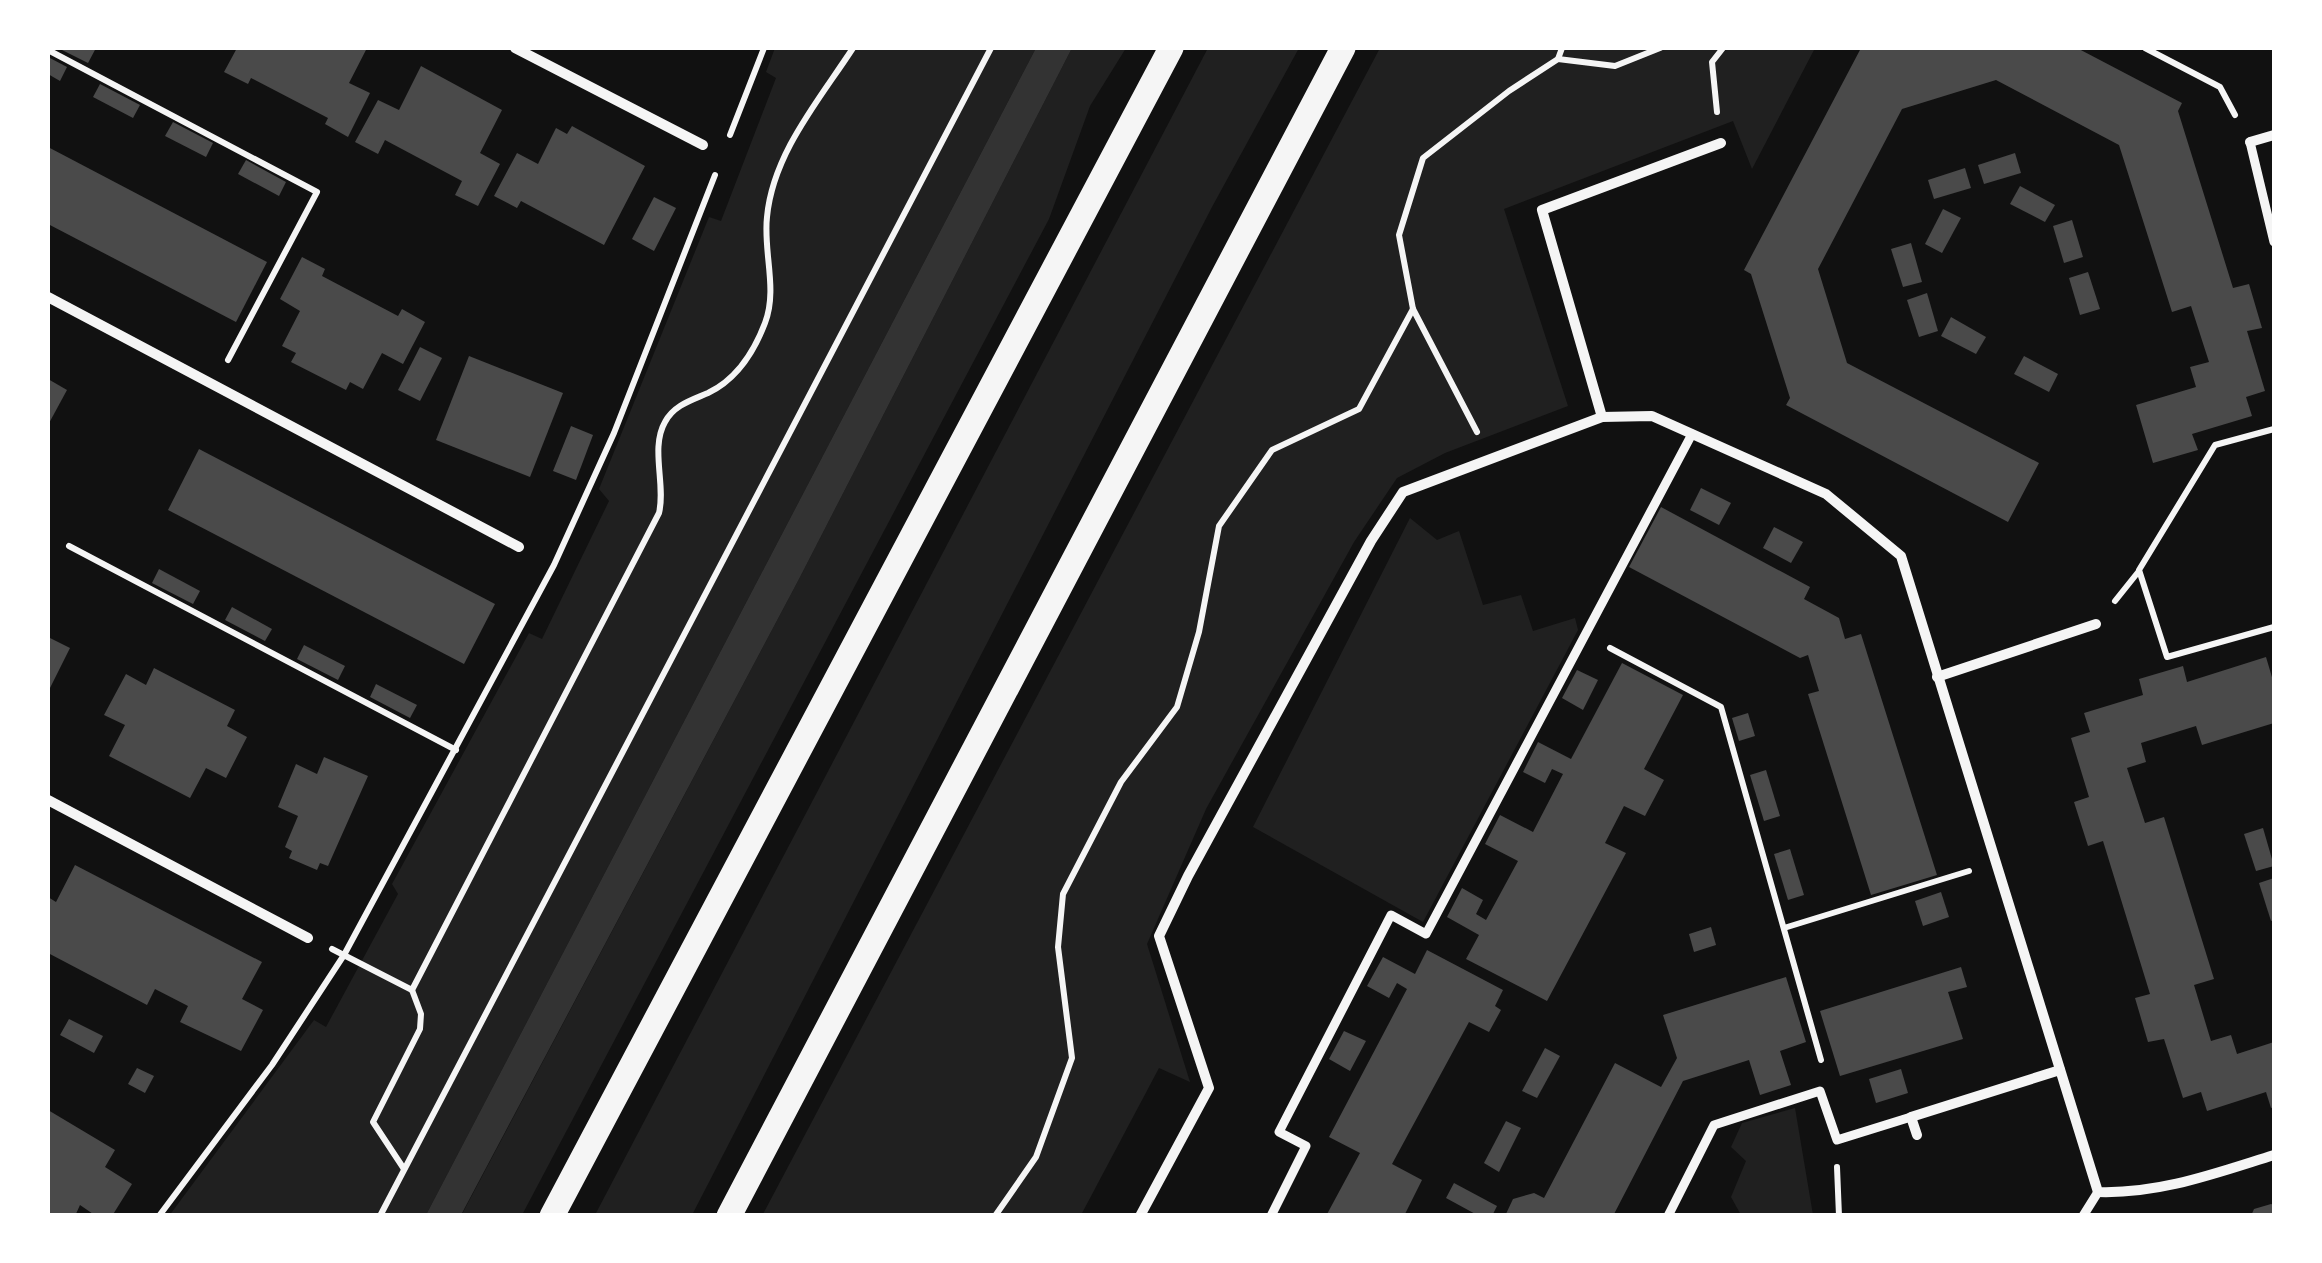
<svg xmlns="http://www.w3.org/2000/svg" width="2322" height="1263" font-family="'Golos Text',sans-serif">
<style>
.green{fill:#202020}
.water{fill:#333}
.building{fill:#4a4a4a}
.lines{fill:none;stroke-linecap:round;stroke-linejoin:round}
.path{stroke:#f5f5f5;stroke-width:6}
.pedestrian{stroke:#f5f5f5;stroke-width:9}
.minor{stroke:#f5f5f5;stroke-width:10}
.primary{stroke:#f5f5f5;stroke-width:25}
</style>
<rect width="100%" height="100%" fill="#111"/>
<g class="green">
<path d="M775 48H1036L426 1215 169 1216 314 1020 326 1027 398 894 392 884 529 633 542 639 609 501 599 489 709 217 721 221 776 78 766 72Z"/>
<path d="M1072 48H1126L1090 106 1049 219 522 1215 461 1216 798 581Z"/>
<path d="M1208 48H1299L1212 207 692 1215H595Z"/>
<path d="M1380 48H1815L1752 169 1733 121 1504 209 1568 406 1445 453 1397 478 1354 542 1206 809 1147 944 1190 1082 1159 1068 1081 1215 762 1216Z"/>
<path d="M1410 518 1437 540 1459 531 1483 605 1521 595 1533 631 1575 618 1578 630 1423 922 1253 827Z"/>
<path d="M1795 1108 1813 1215H1741L1731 1197 1746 1161 1731 1147 1742 1123Z"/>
</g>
<path class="water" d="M1036 48H1072L798 581 461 1215H426Z"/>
<g class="building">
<path d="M58 48H96L88 63Z"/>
<path d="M237 48H367L349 83 370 93 348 137 325 124 328 118 251 78 248 84 224 72Z"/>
<path d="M1861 48H2077L2182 103 2178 111 2233 288 2249 284 2262 328 2247 331 2265 391 2246 397 2252 416 2192 434 2198 450 2153 463 2136 405 2196 387 2190 367 2209 362 2191 306 2172 312 2119 145 1996 80 1902 109 1818 269 1847 363 2039 463 2008 522 1786 405 1790 398 1751 274 1744 270Z"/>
<path d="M48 57 67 67 60 81 48 74Z"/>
<path d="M421 66 502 110 480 153 500 164 478 206 455 195 462 181 385 140 378 154 355 142 378 100 399 110Z"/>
<path d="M100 84 140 105 133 118 93 97Z"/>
<path d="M173 122 213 143 206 157 165 136Z"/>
<path d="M572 126 645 166 604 245 521 201 517 208 494 196 517 153 538 164 556 128 567 134Z"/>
<path d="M48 147 267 262 236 322 48 224Z"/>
<path d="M2015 153 2021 173 1984 184 1978 165Z"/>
<path d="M246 160 286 182 279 196 238 174Z"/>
<path d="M1965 168 1971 188 1934 199 1928 180Z"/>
<path d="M2020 186 2055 205 2045 222 2010 204Z"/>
<path d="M654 197 676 208 654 251 632 239Z"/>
<path d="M1943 209 1961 218 1942 253 1925 244Z"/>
<path d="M2072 220 2083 257 2064 263 2053 226Z"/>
<path d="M1911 243 1922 282 1903 287 1891 249Z"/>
<path d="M302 257 325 269 322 276 398 316 402 309 425 322 403 364 382 353 363 389 350 382 346 390 291 362 296 353 282 346 300 311 280 299Z"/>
<path d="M2088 272 2100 309 2080 315 2069 278Z"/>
<path d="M1927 293 1938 331 1919 337 1907 300Z"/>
<path d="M1951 317 1986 337 1976 354 1941 336Z"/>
<path d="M420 347 442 358 420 401 398 390Z"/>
<path d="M469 356 563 393 530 477 436 440Z"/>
<path d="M2024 356 2058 374 2049 392 2014 374Z"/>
<path d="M48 379 67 390 48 425Z"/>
<path d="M571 426 593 435 576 480 553 471Z"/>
<path d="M199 449 495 604 464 664 168 510Z"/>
<path d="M1701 488 1731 503 1719 525 1690 510Z"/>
<path d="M1661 507 1810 587 1804 599 1839 618 1845 639 1861 634 1937 875 1871 895 1808 694 1819 691 1808 655 1800 658 1629 567Z"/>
<path d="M1774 527 1803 542 1791 563 1763 548Z"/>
<path d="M159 569 200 591 193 604 152 583Z"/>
<path d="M232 607 272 629 265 641 225 620Z"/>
<path d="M48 637 70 648 48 692Z"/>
<path d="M304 645 345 666 338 680 297 659Z"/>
<path d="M2266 657 2274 684V723L2202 745 2196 726 2141 743 2146 762 2127 768 2145 823 2164 817 2201 937 2214 979 2194 985 2211 1041 2231 1035 2237 1054 2274 1042V1107L2271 1108 2266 1092 2207 1111 2201 1092 2183 1098 2164 1039 2148 1042 2135 998 2150 994 2103 841 2088 846 2074 802 2089 797 2071 738 2090 732 2084 713 2143 695 2139 679 2183 666 2187 682Z"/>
<path d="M1622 663 1683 695 1644 769 1664 780 1645 816 1624 806 1605 843 1626 853 1547 1001 1466 959 1479 935 1447 917 1462 888 1483 900 1476 914 1486 920 1518 861 1485 844 1500 815 1533 832 1563 774 1552 769 1545 783 1523 772 1538 742 1571 759Z"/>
<path d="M154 668 235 710 227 726 247 737 226 778 206 768 190 798 109 756 125 725 104 715 126 674 146 685Z"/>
<path d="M1577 670 1598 680 1583 710 1562 698Z"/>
<path d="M376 684 417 705 410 718 370 697Z"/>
<path d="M1748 713 1755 736 1739 741 1732 718Z"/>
<path d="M324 757 368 776 328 866 320 863 317 870 289 858 292 851 285 847 298 816 278 807 296 764 317 774Z"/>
<path d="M1766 770 1780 816 1764 821 1750 775Z"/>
<path d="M2263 828 2274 866 2256 871 2244 834Z"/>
<path d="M1790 849 1804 895 1788 900 1774 854Z"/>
<path d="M75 865 262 962 242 999 263 1010 241 1051 180 1022 188 1006 155 989 147 1005 48 953V897L56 902Z"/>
<path d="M2274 878V920L2271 921 2259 883Z"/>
<path d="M1941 892 1949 917 1923 926 1915 901Z"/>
<path d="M1711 927 1716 945 1694 952 1689 934Z"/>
<path d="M1427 950 1503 990 1495 1006 1501 1010 1489 1032 1469 1022 1392 1164 1422 1180 1404 1216H1326L1360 1153 1329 1137 1407 989 1397 983 1389 998 1367 986 1383 957 1415 974Z"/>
<path d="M1961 967 1967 987 1948 992 1963 1039 1840 1076 1820 1011Z"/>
<path d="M1786 977 1806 1042 1780 1051 1791 1085 1760 1095 1749 1060 1683 1081 1613 1216H1505L1513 1199 1534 1193 1544 1198 1615 1063 1661 1087 1677 1058 1663 1015Z"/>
<path d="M69 1019 103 1036 94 1053 60 1035Z"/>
<path d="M1344 1031 1366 1041 1350 1071 1329 1059Z"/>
<path d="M1545 1048 1560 1056 1537 1098 1522 1091Z"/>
<path d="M137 1068 154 1076 145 1093 128 1084Z"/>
<path d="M1901 1069 1908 1093 1876 1103 1869 1079Z"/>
<path d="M48 1110 115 1150 105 1167 132 1184 112 1216H96L80 1205 75 1216H48Z"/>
<path d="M1506 1121 1521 1128 1499 1172 1484 1163Z"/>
<path d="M1454 1183 1497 1206 1492 1216H1479L1446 1198Z"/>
<path d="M2271 1204 2274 1205V1216H2251L2254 1209Z"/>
</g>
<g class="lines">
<g class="path">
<path d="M2145 48 2220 87 2235 115"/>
<path d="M48 50 317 192 228 360"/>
<path d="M1558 59 1615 66 1660 48"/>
<path d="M1717 112 1712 62 1723 48"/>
<path d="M730 135 764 48"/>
<path d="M2274 429 2215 445 2139 570 2167 657 2274 627"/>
<path d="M1477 432 1413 309 1399 235 1423 158 1509 91 1558 59 1562 48"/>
<path d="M69 546 456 750"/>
<path d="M2115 601 2139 571"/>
<path d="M1610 648 1721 707 1821 1060"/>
<path d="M1784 928 1969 871"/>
<path d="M332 949 412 990 659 513C666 485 650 448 665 422 674 405 692 400 708 393 737 379 754 352 765 323 778 289 763 252 767 217 773 153 820 99 853 48"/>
<path d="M1837 1167 1839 1216"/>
<path d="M404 1169 373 1122 420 1029 421 1014 412 990"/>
<path d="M159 1216 272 1065 344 955 554 565 614 433 715 175"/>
<path d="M380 1216 991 48"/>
<path d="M995 1216 1036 1157 1072 1058 1058 947 1063 894 1121 782 1177 707 1199 632 1219 526 1272 450 1359 409 1413 309"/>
</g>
<g class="pedestrian">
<path d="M2250 142 2274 242"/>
<path d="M1271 1216 1306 1146 1279 1132 1391 915 1426 934 1692 434"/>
<path d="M1668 1216 1714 1125 1820 1091 1837 1140 1911 1117"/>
<path d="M2083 1216 2098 1192"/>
</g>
<g class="minor">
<path d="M515 48 703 145"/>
<path d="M2250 142 2274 135"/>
<path d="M48 297 519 547"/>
<path d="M1602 417 1542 210 1721 143"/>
<path d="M1937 677 2096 624"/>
<path d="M48 800 308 938"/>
<path d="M1917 1135 1911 1117 2060 1070"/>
<path d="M1140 1216 1209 1088 1159 936 1188 876 1371 541 1403 492 1602 417 1652 416 1826 494 1901 556 2098 1192C2160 1194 2216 1173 2274 1155"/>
</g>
<g class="primary">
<path d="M552 1216 1171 48"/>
<path d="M729 1216 1343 48"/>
</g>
</g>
<rect width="2322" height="1263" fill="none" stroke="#ffffff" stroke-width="100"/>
</svg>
